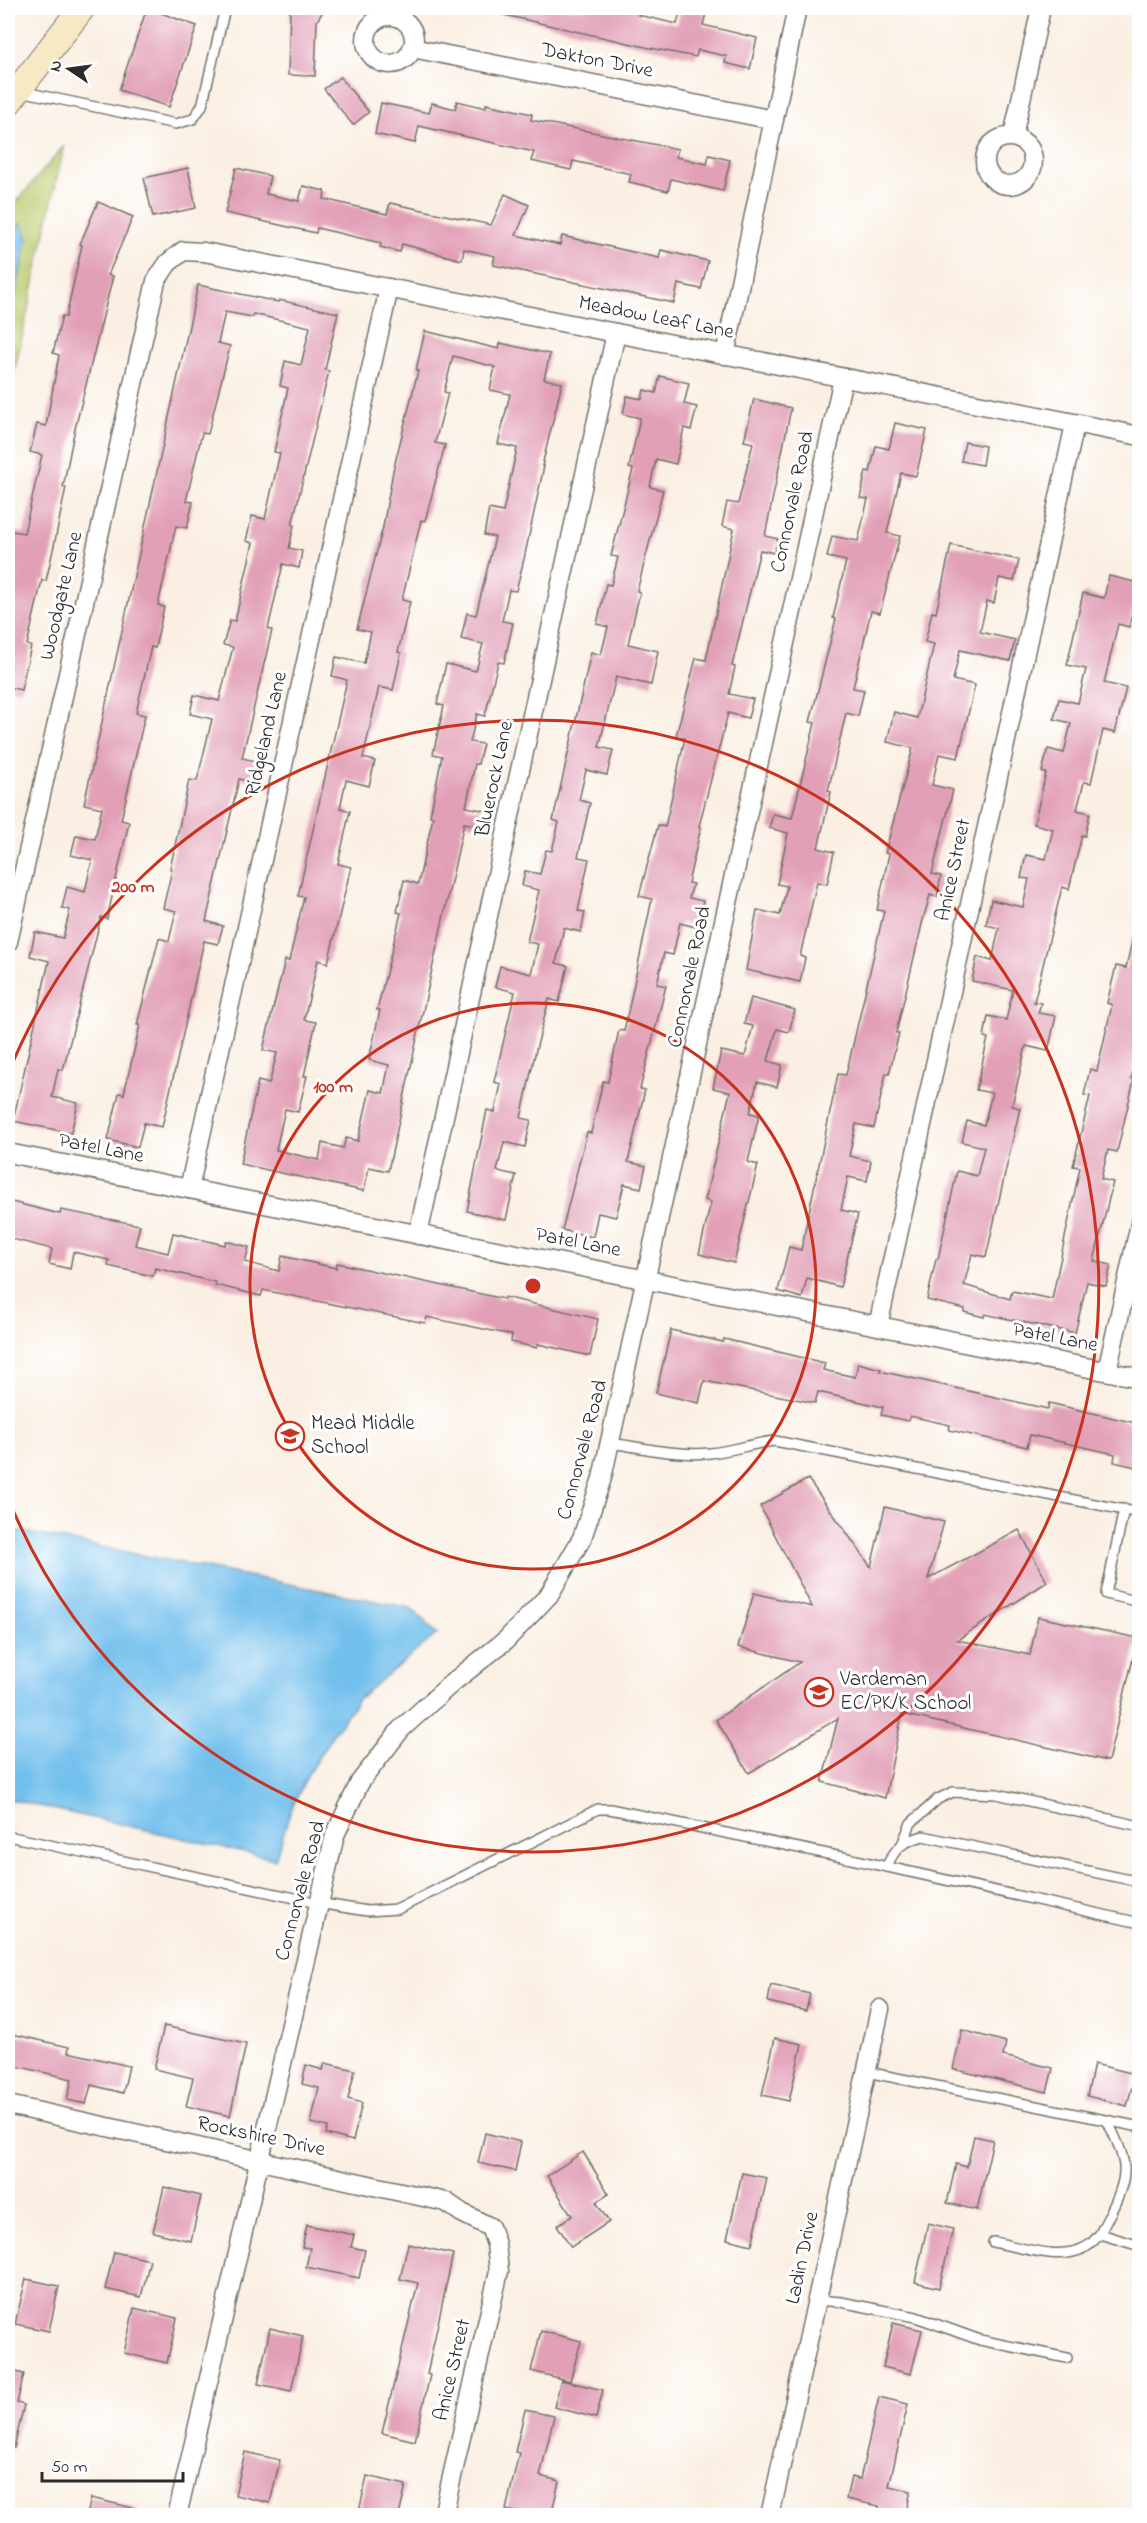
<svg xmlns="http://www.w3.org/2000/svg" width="1147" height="2523" font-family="'Indie Flower',sans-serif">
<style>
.green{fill:#bac96b;stroke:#727a4b;stroke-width:1.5}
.water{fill:#73c0ed;stroke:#4f768c;stroke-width:1.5}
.building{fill:#e2a0b7;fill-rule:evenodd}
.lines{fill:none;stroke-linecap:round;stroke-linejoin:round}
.service-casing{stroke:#73706b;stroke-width:12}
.minor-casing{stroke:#73706b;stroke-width:21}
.secondary-casing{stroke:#73706b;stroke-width:28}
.service{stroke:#fff;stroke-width:9}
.minor{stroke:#fff;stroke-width:18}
.secondary{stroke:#f6e9c3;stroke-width:26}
.ring{fill:none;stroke:#c8321e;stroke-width:3}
.labels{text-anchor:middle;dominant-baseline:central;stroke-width:6;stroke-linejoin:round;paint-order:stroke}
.street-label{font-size:21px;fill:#2b2b2b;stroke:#fff}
.poi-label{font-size:21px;fill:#2b2b2b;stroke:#fff;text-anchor:start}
.centre{fill:#c8321e;stroke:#fff;stroke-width:3}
.ring-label{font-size:18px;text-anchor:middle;font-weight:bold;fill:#c8321e;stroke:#fff;stroke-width:6;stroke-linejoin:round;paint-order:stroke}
</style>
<rect width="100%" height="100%" fill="#fff"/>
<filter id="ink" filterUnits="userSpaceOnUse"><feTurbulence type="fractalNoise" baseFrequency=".0167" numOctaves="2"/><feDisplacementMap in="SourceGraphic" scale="12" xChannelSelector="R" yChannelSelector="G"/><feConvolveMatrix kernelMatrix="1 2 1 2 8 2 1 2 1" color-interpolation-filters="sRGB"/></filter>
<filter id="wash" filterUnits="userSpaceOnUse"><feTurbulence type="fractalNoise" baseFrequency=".008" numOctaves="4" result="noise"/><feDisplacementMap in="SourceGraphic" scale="24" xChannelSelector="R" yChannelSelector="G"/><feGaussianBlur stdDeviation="1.35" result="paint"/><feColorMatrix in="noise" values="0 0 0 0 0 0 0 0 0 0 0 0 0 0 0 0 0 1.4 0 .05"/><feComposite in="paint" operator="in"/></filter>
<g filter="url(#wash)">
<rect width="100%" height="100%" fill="#faefe2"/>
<path class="green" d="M64 146 8 400V212Z"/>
<g class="water">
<path d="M21 223 28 238 8 326V231Z"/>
<path d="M19 1531 411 1608 437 1634 358 1699 333 1734 309 1772 291 1810 275 1859 8 1799V1536Z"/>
</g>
<g id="blocks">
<g class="building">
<path d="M147 8 197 26 169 107 119 90Z"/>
<path d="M290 8H325L317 21 315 76 288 75Z"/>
<path d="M501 8H640L638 15 677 24 681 8 706 13 703 25 757 38 750 69 725 63 726 56 698 50 696 57 650 48 500 14Z"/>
<path d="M340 77 369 112 353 125 324 89Z"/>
<path d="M457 101 486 108V104L532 114 531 120 678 149 676 157 707 164 709 155 730 160 723 191 671 179 668 191 629 182 631 174 573 161 571 170 531 161 534 152 419 126 415 143 375 134 381 103 429 113 432 103 455 109Z"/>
<path d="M188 168 196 208 153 217 144 178Z"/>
<path d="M236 168 270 176 266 194 299 201 303 186 325 191 324 199 387 214 390 203 491 225 505 194 529 205 516 235 560 245 562 236 659 258 661 250 708 261 701 289 678 284 674 303 493 265 495 256 464 249 462 260 402 244 400 252 380 247 381 243 317 228 316 233 225 213Z"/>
<path d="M98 202 133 217 108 275 113 276 74 433 63 487H66L55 541 46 581 42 580 27 645 31 646 21 690 8 687V550L12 531 24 533 42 455 30 452 37 424 46 426 59 355 53 353 62 316 66 317 82 245 80 244Z"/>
<path d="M198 285 278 302 279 300 338 313 325 370 329 371 292 525H294L289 548 302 551 299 568 283 564 268 629 272 630 242 758 264 763 260 784 239 779 206 921 223 926 218 944 204 941 162 1127 144 1123 138 1147 108 1140 119 1093 124 1094 140 1025H137L159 938 169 941 176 911 163 908 172 870 170 869 189 780 197 781 212 719 190 714 194 695 219 701 233 647 223 645 230 620 235 621 253 543 246 541 252 516 265 519 280 453 274 452 288 388 280 386 285 361 301 365 310 327 253 314V317L225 312 218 343 230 346 208 434 202 433 186 501 193 502 187 528 176 526 158 605 164 607 155 648 151 647 136 713 145 715 121 820 129 822 107 919 101 917 63 1070 58 1069 52 1097 78 1103 71 1133 13 1121 49 961 30 956 35 932 63 938 70 910 62 908 67 887 85 892 92 860 71 855 76 835 95 839 102 808 84 804Z"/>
<path d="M425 331 499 349 500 343 550 354 544 379 562 383 542 466H544L524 559 516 591 509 590 502 621 513 623 504 663 498 662 485 716 477 714 470 742 483 744 478 764H475L466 807 487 811 484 827 464 823 388 1171 369 1167 364 1191 240 1164 258 1081 269 1084 277 1053 263 1050 285 960 289 961 304 897 298 896 347 680 332 676 336 657 364 663 371 632 357 629 383 527 393 471 418 371 416 370ZM453 356 495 367 490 390 510 394 498 444 517 448 503 512 489 509 484 535 495 537 476 615 467 613 461 639 483 644 476 671 446 664 437 704 444 706 433 754 442 756 430 816 433 817 418 884 404 880 397 912 401 913 377 1010H380L369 1060 389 1065 383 1093 370 1090 358 1141 346 1138 343 1148 322 1143 319 1160 276 1150 285 1109 298 1112 307 1076H304L316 1022 304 1020 318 960 328 963 351 867 338 864 350 811 340 808 346 780 369 786 375 761 363 758 379 687 393 690 401 653 398 652 410 602 402 600 421 520 425 521 445 445 435 443 448 393 444 392Z"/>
<path d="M660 376 689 383 684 404 697 407 691 430 684 428 676 464 656 459 650 487 663 490 637 591 640 592 628 644 658 651 651 685 616 677 599 747 613 750 607 775 586 770 579 800 590 803 578 857 589 859 578 911 585 912 581 932 564 928 556 963 568 966 559 1002 549 999 535 1054 521 1118 531 1120 525 1147 504 1142 497 1171 516 1175 506 1220 467 1211 487 1110 495 1112 501 1084 494 1082 515 992 495 987 500 966 531 974 538 944 527 942 539 890 522 886 525 871 540 874 546 850 552 851 559 822 553 820 583 688 591 652 601 655 608 627 597 624 606 584 611 585 618 557 611 556 633 469 629 468 640 418 623 414 627 396 642 399 644 390 656 393Z"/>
<path d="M754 399 791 408 765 536 778 539 774 553 760 550 732 666 735 667 729 694 753 699 748 718 728 713 699 826 701 827 688 883 693 884 689 898 703 901 696 927 680 923 673 955 664 953 657 984 666 986 640 1089 645 1090 628 1162 646 1166 641 1188 624 1184 616 1217 598 1213 593 1237 562 1230 587 1132 591 1133 603 1081 608 1082 619 1030 624 1031 652 899 639 896 658 825 665 827 685 738 676 736 696 658 706 660 734 529 722 526 727 502 738 504 753 443 744 441Z"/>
<path d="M895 423 927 430 916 476 901 473 887 533 900 536 880 613 871 611 853 688 864 690 858 716 846 713 828 791 831 792 818 848 834 852 827 884 817 882 800 956 805 958 800 982 746 970 757 910 780 915 787 886 777 884 788 833 769 828 773 814 792 818 815 723 810 722 836 619 833 618 846 561 827 557 832 536 858 541 868 499 860 498 866 471 870 472 876 446 889 449Z"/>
<path d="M965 442 985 446 982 465 961 461Z"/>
<path d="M951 545 1019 560 1014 581 999 578 994 603 987 601 980 632 1015 640 1010 661 960 650 953 680 975 685 958 758 939 754 932 785 953 790 932 874 941 876 937 897 930 895 923 920 896 1033H899L889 1074 886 1073 874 1128 856 1124 849 1156 871 1161 867 1181 848 1177 841 1210 858 1214 840 1287 807 1278 802 1298 778 1291 789 1247 801 1250 838 1074 846 1075 884 911 877 910 889 854 885 853 913 748 887 742 894 712 917 718 934 644 925 642 932 612 936 613Z"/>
<path d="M1109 576 1139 583 1129 627 1118 624 1104 683 1126 688 1115 733 1103 730 1091 783 1084 782 1077 810 1090 813 1085 836 1082 835 1069 889 1062 887 1034 1002 1041 1003 1038 1013 1056 1016 1048 1051 1026 1046 1012 1106 1020 1108 986 1257 972 1254 964 1285 1010 1299 1012 1291 1052 1299 1080 1167 1073 1166 1090 1096 1084 1095 1090 1069 1097 1071 1112 1005 1107 1003 1116 966 1126 968 1133 936 1140 937V1042L1131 1079 1134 1080 1117 1152 1108 1150 1101 1179 1113 1182 1094 1261 1111 1265 1106 1286 1087 1282 1075 1333 985 1314 984 1317 964 1312 965 1309 927 1300 936 1259H938L957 1171 977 1176 984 1147 962 1142 967 1121 984 1125 992 1093 976 1090 988 1038 984 1037 988 1016 1006 1020 1013 990 972 981 977 957 992 961 999 928 986 925 991 900 1023 907 1029 879 1021 878 1026 855 1046 859 1053 829 1034 824 1046 773 1042 772 1048 749 1064 753 1071 723 1054 719 1059 699 1078 703 1086 669 1067 665 1083 593 1104 598Z"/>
<path d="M751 998 795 1010 789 1032 777 1029 768 1061 782 1065 777 1087 757 1082 750 1113 759 1115 748 1162 758 1165 734 1263 699 1254 711 1202 705 1200 730 1092 713 1088 721 1051 745 1056 753 1026 744 1024Z"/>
<path d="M8 1201 60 1214 61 1210 140 1225 135 1245 168 1253 173 1233 225 1245 226 1241 249 1247 245 1262 279 1271 282 1256 336 1268 337 1263 504 1299 505 1297 598 1319 590 1356 538 1344 537 1348 511 1342 512 1335 427 1317 425 1323 263 1290 261 1296 215 1285V1282L155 1268 153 1276 108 1266 109 1260 73 1252 70 1269 49 1264 52 1249 8 1238Z"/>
<path d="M671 1330 723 1342 724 1339 825 1363 823 1370 855 1377 858 1363 881 1369 880 1371 1048 1409 1049 1403 1140 1424V1468L1114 1462 1115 1454 1030 1435 1027 1447 949 1430 950 1425 910 1416 908 1421 881 1415 883 1407 818 1392 815 1403 704 1381 699 1403 656 1393Z"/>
<path d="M808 1479 871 1567 885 1507 944 1522 928 1579 1019 1530 1047 1582 957 1640 1030 1655 1038 1617 1138 1638 1108 1761 902 1714 885 1798 822 1782 838 1718 749 1773 716 1720 800 1662 738 1647 754 1593 812 1607 760 1506Z"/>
<path d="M771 1985 810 1994 806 2011 768 2002Z"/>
<path d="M164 2026 246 2044 230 2116 186 2106 193 2078 154 2069Z"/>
<path d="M962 2030 1006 2042 1003 2056 1053 2068 1047 2092 953 2069Z"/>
<path d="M8 2033 69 2047 68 2052 129 2066 123 2093 91 2085 86 2104 67 2100 72 2079 8 2064Z"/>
<path d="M775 2038 802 2044 789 2101 762 2095Z"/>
<path d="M325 2063 355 2070 348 2099 362 2103 353 2141 326 2134 328 2127 311 2123 319 2088 302 2084 306 2065 323 2070Z"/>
<path d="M1094 2064 1135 2074 1127 2106 1087 2096Z"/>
<path d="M485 2133 521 2142 515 2171 478 2163Z"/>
<path d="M974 2136 993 2140 977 2210 947 2203 956 2164 967 2167Z"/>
<path d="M583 2152 609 2194 596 2202 609 2222 571 2247 557 2225 572 2216 547 2176Z"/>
<path d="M742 2173 767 2178 752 2245 727 2239Z"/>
<path d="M164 2187 201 2196 191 2241 153 2232Z"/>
<path d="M928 2223 953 2229 939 2288 915 2282Z"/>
<path d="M307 2225 354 2235 351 2247 365 2250 359 2278 306 2267 310 2248 302 2247Z"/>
<path d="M408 2244 453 2254 427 2374 430 2375 415 2441 382 2433 418 2283 400 2279Z"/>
<path d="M114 2252 150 2260 141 2297 105 2289Z"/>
<path d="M26 2279 59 2286 49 2331 15 2324Z"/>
<path d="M134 2308 177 2318 167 2363 124 2353Z"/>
<path d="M893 2323 922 2330 911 2374 883 2367Z"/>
<path d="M270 2328 303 2336 291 2391 258 2384Z"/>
<path d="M541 2331 581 2341 570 2381 531 2371Z"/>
<path d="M8 2370 24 2374 17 2403 24 2405 14 2448H8Z"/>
<path d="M561 2380 603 2390 596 2418 554 2407Z"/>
<path d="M879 2397 908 2404 889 2486 911 2491 905 2516H877L879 2506 846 2499 851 2477 860 2479Z"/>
<path d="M525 2410 554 2416 540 2476 559 2481 551 2516H530L506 2510 519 2453 515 2452Z"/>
<path d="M245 2452 280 2460 270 2503 235 2495Z"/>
<path d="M367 2476 406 2485 399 2516H358Z"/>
<path d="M91 2498 138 2509 137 2516H87Z"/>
</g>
</g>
</g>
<g filter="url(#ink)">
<use href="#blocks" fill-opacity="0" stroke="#73706b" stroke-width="1.5"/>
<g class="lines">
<g class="service-casing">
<g id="service">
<path d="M20 91 176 124 193 119 202 106 225 8"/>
<path d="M611 1443C644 1448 677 1456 710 1453 732 1451 753 1443 775 1441L1140 1513"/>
<path d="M1124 1509 1106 1594 1140 1602"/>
<path d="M8 1836 318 1903 367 1911 398 1909 598 1809H610L847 1858 1140 1923"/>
<path d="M903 1842 911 1823 938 1799 953 1792 997 1794 1140 1826"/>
<path d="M886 1867C897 1846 900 1843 923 1836L1140 1882"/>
<path d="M867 2072 1140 2127"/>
<path d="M1107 2120C1114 2135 1122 2150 1124 2166 1126 2188 1109 2214 1100 2234L1140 2246"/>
<path d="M993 2242C1021 2247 1060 2262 1086 2247 1092 2244 1096 2238 1100 2234"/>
<path d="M817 2300 841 2302 916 2317 980 2340 1067 2358"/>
</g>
</g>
<g class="minor-casing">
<g id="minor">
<circle cx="390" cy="40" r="24"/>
<path d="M412 48 774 120"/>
<path d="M1013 136 1041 8"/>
<circle cx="1009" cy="161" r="24"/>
<path d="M725 355 797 8"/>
<path d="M8 942 156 281 168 263 183 251 204 252 1140 436"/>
<path d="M8 1153 1140 1378"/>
<path d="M189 1189 389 288"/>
<path d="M418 1235 616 333"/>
<path d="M878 1326 1075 424"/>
<path d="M1107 1371 1140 1224"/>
<path d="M8 2105 446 2202 462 2213 490 2227 496 2244 499 2271 443 2516"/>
<path d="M177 2516 335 1835 360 1782 401 1729 452 1683 506 1640 549 1595 582 1538 602 1478 843 378"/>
<path d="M770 2516 880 2009"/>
</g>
</g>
<g class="secondary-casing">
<path id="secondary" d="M8 103 82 8"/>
</g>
<use href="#service" class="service"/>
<use href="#minor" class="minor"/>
<use href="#secondary" class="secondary"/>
</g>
</g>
<g class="ring">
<circle cx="533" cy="1286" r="283"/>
<path d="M8 1074A566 566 0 1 1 8 1498"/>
</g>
<defs>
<g id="school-ring" transform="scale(1.5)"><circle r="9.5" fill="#fff" stroke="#c8321e" stroke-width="1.5"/><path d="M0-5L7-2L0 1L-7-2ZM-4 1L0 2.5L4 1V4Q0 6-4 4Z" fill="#c8321e"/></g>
</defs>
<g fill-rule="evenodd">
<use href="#school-ring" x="290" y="1436"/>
<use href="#school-ring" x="819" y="1692"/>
</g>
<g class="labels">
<g class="street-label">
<text transform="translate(597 61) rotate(11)">Dakton Drive</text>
<text transform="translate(656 318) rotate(11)">Meadow Leaf Lane</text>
<text transform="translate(793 502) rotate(-78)">Connorvale Road</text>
<text transform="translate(62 596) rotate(-77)">Woodgate Lane</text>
<text transform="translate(267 734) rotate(-77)">Ridgeland Lane</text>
<text transform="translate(495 779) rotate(-78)">Bluerock Lane</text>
<text transform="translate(954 870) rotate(-78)">Anice Street</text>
<text transform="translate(690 977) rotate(-78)">Connorvale Road</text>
<text transform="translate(101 1149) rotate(11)">Patel Lane</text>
<text transform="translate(578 1243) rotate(11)">Patel Lane</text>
<text transform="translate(1055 1338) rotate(11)">Patel Lane</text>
<text transform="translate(583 1450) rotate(-75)">Connorvale Road</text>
<text transform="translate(301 1891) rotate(-75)">Connorvale Road</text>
<text transform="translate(261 2137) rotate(12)">Rockshire Drive</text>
<text transform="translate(803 2258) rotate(-78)">Ladin Drive</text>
<text transform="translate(453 2370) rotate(-77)">Anice Street</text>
</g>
<g class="poi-label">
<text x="311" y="1424">Mead Middle<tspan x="311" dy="24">School</tspan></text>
<text x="840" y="1680">Vardeman<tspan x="840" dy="24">EC/PK/K School</tspan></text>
</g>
</g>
<circle cx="533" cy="1286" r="9" class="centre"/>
<g class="ring-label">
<text x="133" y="892">200 m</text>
<text x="333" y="1092">100 m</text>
</g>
<rect width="1147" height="2523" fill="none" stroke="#fff" stroke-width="30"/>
<g transform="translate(69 69) rotate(283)" stroke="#ffffff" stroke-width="4.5" paint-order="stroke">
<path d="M0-4.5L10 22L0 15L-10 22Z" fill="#2b2b2b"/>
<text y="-9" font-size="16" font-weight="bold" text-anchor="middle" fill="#2b2b2b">N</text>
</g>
<path d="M42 2472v9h141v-9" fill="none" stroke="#2b2b2b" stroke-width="3"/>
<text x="51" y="2472" font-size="18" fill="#2b2b2b" stroke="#ffffff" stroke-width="4.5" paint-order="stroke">50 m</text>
</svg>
